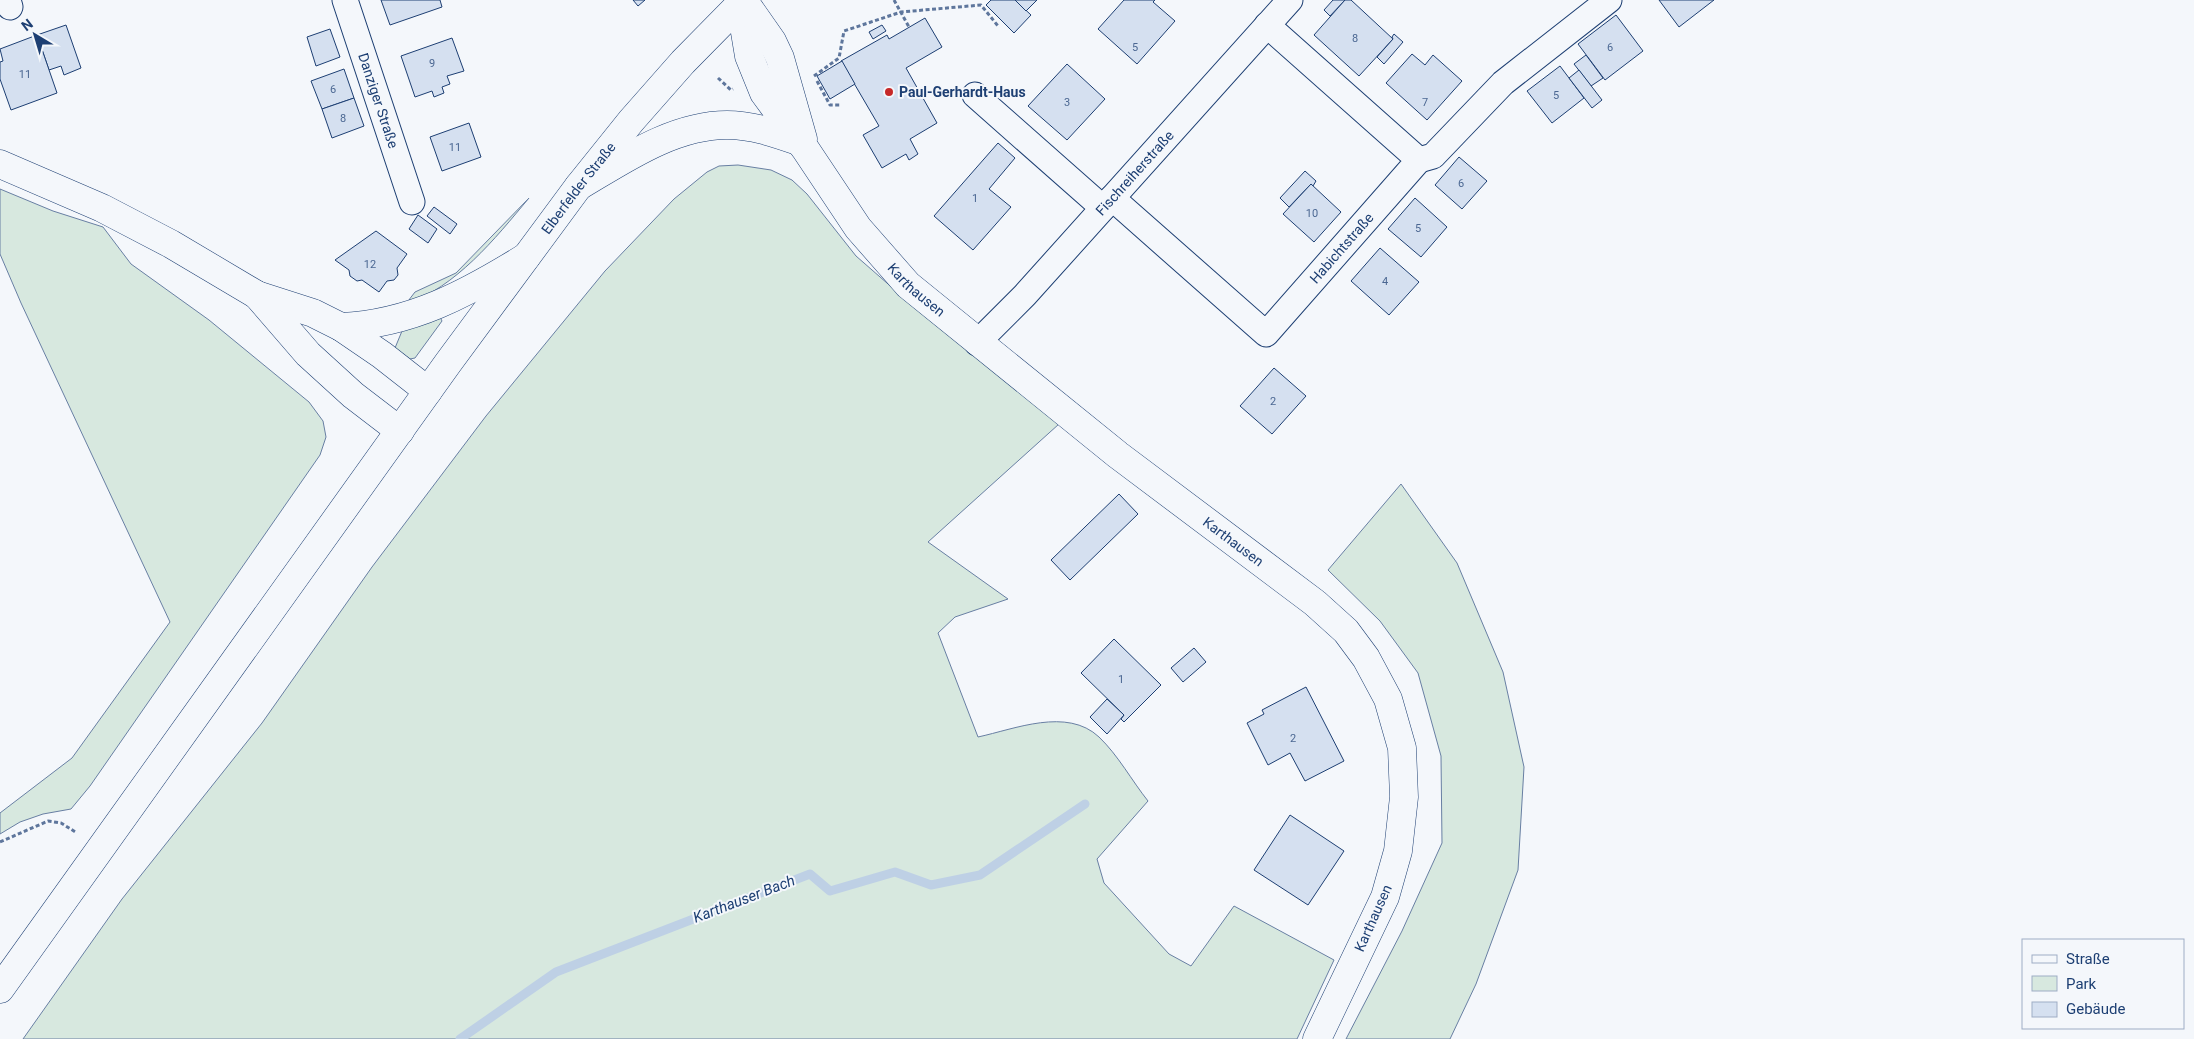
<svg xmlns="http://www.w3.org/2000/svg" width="2194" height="1039" font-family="Roboto,sans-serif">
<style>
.green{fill:#d7e8df;stroke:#687fa3}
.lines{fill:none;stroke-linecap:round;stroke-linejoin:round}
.stream{stroke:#bed0e5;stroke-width:9}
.building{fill:#d5e0f0;stroke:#1d3f73}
.minor-casing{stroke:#1d3f73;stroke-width:27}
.secondary-casing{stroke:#1d3f73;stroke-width:29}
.primary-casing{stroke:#1d3f73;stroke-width:29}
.path{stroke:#5e769c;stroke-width:3;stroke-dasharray:4 2.5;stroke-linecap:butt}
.minor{stroke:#f4f7fb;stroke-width:25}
.secondary{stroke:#f4f7fb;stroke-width:28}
.primary{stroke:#f4f7fb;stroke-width:28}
.poi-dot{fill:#c62828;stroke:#f4f7fb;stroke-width:2}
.labels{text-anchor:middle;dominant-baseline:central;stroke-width:4;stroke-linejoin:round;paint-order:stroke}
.number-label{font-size:11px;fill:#4b6792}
.poi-label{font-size:14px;font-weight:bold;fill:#1d3f73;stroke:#f4f7fb;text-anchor:start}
.street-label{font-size:14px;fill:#1d3f73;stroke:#f4f7fb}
.water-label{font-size:15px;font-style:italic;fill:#1d3f73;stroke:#f4f7fb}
</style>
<rect width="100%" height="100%" fill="#f4f7fb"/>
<g class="green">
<path d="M738 165 771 170 792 180 807 194 856 256 911 304 1059 424 928 542 1008 599 955 617 938 633 978 737C1015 729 1067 707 1099 737 1118 755 1132 781 1148 801L1097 859 1104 883 1169 954 1191 966 1234 906 1334 960 1297 1039H23L122 899 262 723 372 567 486 416 605 271 674 199 707 172 719 166Z"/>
<path d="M0 189 53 211 103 227 131 264 209 320 309 402 323 421 326 437 320 455 90 786 71 809 43 814 20 822 0 834V813L72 758 170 622 21 303 0 254Z"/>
<path d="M529 198C494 240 457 286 405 305L415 292 456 273Z"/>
<path d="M440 317 442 321 415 358 410 359 395 348 402 331Z"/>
<path d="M1401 484 1457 563 1503 672 1524 767 1518 870 1476 984 1450 1039H1346L1402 931 1442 843 1441 756 1418 673 1380 621 1328 570Z"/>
</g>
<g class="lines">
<path class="stream" d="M460 1039 556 972 810 874 830 891 895 872 931 885 980 875 1085 804"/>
</g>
<g class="building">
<path d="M381 0H440L442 7 390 25Z"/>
<path d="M633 0H645L638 6Z"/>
<path d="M991 0H1015L1031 15 1014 33 986 5Z"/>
<path d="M1015 0H1037L1026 11Z"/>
<path d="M1124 0H1155L1153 2 1175 21 1137 64 1098 29Z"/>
<path d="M1333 0H1345L1330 16 1324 10Z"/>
<path d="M1345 0H1351L1393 39 1359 76 1314 35Z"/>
<path d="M1659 0H1714L1679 27Z"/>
<path d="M1616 15 1643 51 1605 80 1578 44Z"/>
<path d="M925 18 942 47 906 68 937 123 910 139 918 154 909 160 906 154 882 168 863 135 879 126 841 61 887 35 889 39Z"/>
<path d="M66 25 81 68 64 75 61 66 49 70 37 35Z"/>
<path d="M882 25 886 31 873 39 869 32Z"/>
<path d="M330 29 340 57 316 66 307 37Z"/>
<path d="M1394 34 1403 42 1384 64 1377 57 1393 39 1392 37Z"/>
<path d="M37 35 57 93 11 110 0 79V62L3 61 0 49Z"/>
<path d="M452 38 464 71 447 76 450 84 442 87 444 93 434 97 432 91 415 97 401 56Z"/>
<path d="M1412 54 1425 65 1433 55 1462 81 1427 120 1386 83Z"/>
<path d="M1586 55 1603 78 1591 86 1574 64Z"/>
<path d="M842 61 855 84 830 99 817 76Z"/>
<path d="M1067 64 1105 99 1067 140 1028 106Z"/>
<path d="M1560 66 1584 98 1552 123 1527 91Z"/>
<path d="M344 69 354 98 322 109 311 81Z"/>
<path d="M1579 70 1602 100 1592 108 1569 78Z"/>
<path d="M354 98 364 126 332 138 322 109Z"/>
<path d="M469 123 481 157 442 171 430 137Z"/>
<path d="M998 143 1015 158 989 189 1011 207 973 250 934 216Z"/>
<path d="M1459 157 1487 181 1462 209 1435 185Z"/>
<path d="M1305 171 1316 181 1313 186 1311 184 1289 207 1280 198Z"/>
<path d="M1311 184 1341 212 1314 242 1283 214Z"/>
<path d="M1415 198 1447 227 1421 257 1388 229Z"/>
<path d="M434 207 457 224 450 234 427 216Z"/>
<path d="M418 215 437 229 428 243 409 229Z"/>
<path d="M376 231 407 254 397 268 398 275 394 280 387 281 379 292 362 280 357 281 350 276 349 270 335 260Z"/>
<path d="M1380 248 1419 282 1389 315 1351 281Z"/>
<path d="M1274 368 1306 396 1272 434 1240 406Z"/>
<path d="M1119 494 1138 514 1070 580 1051 560Z"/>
<path d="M1114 639 1161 685 1124 722 1121 719 1124 715 1081 673Z"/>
<path d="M1194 648 1206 662 1183 682 1171 668Z"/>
<path d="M1306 687 1344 761 1305 781 1290 753 1268 765 1247 723 1264 714 1262 710Z"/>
<path d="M1107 699 1124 715 1107 734 1090 717Z"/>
<path d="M1290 815 1344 851 1308 905 1254 870Z"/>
</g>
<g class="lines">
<g class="minor-casing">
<g id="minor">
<path d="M8 0 10 7"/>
<path id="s1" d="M345 0 412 202"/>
<path d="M975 95 1103 208"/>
<path d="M1419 160 1433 156 1503 83 1609 0"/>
<path id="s2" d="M1112 198 1266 334 1419 160 1267 25"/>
<path id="s3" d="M977 343 1025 295 1290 0"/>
</g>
</g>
<g class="secondary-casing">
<g id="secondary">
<path id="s4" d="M744 1 745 32 749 56 764 93 806 150 858 228 908 285 1118 455 1315 603 1346 631 1366 658 1388 699 1402 748 1404 797 1398 851 1385 897 1317 1039"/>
<path d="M744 1 772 41 780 58 803 139"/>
<path d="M0 164 102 208 171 244 257 295 313 313 341 327 382 355 428 391"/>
<path d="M579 186C623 160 673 125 727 125 752 125 775 133 798 141"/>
<path d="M257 295 308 354 353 395 400 431"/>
<path d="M341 327C411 324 468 293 526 257"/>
</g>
</g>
<g class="primary-casing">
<g id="primary">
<path id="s5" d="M0 989 448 363 578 187 631 121 683 62 744 0"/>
</g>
</g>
<g class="path">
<path d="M894 0 909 27"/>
<path d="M814 76 839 58 844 31 901 12 981 5 998 26"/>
<path d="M718 78 731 90 733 89"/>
<path d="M817 81 830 105H840"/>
<path d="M0 842 48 821 61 823 77 833"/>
</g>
<use href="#minor" class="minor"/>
<use href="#secondary" class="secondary"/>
<use href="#primary" class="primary"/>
</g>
<circle class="poi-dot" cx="889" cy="92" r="5"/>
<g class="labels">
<g class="number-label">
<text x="1355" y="38">8</text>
<text x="1135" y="47">5</text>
<text x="1610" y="47">6</text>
<text x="432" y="63">9</text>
<text x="25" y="74">11</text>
<text x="333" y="89">6</text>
<text x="1556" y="95">5</text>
<text x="1067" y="102">3</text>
<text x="1425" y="102">7</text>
<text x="343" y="118">8</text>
<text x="455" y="147">11</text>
<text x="1461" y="183">6</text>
<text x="975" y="198">1</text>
<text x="1312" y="213">10</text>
<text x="1418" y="228">5</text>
<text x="370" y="264">12</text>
<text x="1385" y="281">4</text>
<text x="1273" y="401">2</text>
<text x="1121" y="679">1</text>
<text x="1293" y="738">2</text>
</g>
<g class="poi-label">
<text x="899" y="92">Paul-Gerhardt-Haus</text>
</g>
<g class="street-label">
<text stroke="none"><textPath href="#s1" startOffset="106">Danziger Straße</textPath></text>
<text stroke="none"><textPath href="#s3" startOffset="232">Fischreiherstraße</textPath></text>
<text stroke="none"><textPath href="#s5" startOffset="988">Elberfelder Straße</textPath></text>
<text stroke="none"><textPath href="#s2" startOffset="320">Habichtstraße</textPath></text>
<text stroke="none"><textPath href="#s4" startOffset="345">Karthausen</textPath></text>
<text stroke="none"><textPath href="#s4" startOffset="750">Karthausen</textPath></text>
<text transform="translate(1373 918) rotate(-66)">Karthausen</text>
</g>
<g class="water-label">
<text transform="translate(744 899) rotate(-21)">Karthauser Bach</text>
</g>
</g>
<rect x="2022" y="939" width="162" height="90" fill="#f4f7fb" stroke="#9eadc5"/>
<rect x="2032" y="955" width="25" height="8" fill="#f4f7fb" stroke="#9eadc5"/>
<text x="2066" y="964" font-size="15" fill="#1d3f73">Straße</text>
<rect x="2032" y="976" width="25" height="15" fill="#d7e8df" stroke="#9eadc5"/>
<text x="2066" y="989" font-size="15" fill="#1d3f73">Park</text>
<rect x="2032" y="1002" width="25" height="15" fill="#d5e0f0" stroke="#9eadc5"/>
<text x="2066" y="1014" font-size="15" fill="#1d3f73">Gebäude</text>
<g transform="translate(35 35) rotate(322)" stroke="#f4f7fb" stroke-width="4" paint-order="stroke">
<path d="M0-4L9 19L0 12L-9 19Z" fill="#1d3f73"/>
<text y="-8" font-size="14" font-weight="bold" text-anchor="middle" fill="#1d3f73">N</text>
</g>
</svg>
